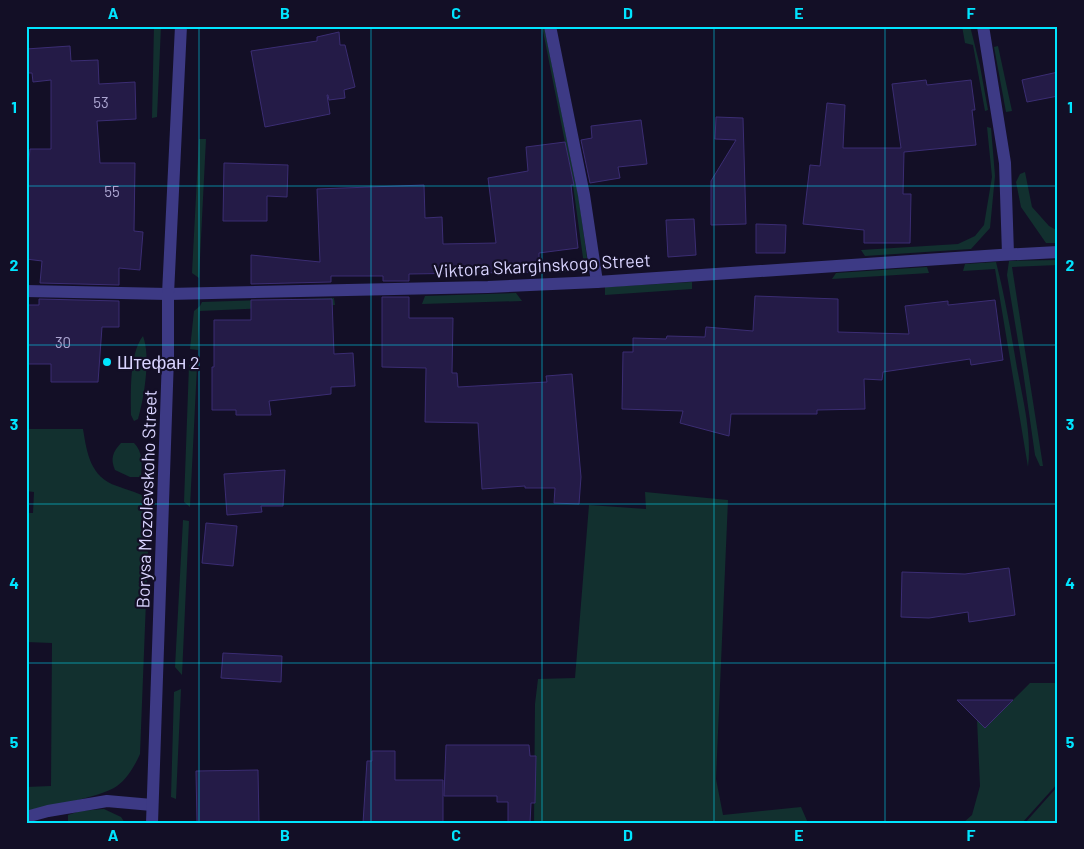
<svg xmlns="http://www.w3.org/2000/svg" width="1084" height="849" font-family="Barlow,sans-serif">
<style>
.green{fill:#12302f}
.building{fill:#241b47;stroke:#3b2d73}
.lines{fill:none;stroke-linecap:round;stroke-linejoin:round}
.service{stroke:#3d3a85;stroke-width:12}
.minor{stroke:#3d3a85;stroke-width:12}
.tertiary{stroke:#3d3a85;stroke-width:12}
.grid{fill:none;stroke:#00e5ff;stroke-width:1;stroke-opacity:0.55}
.poi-dot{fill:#00e5ff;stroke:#130f26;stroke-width:2}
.labels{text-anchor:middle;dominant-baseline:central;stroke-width:4.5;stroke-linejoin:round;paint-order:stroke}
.number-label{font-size:15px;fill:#aca6d1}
.street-label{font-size:18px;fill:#d9d4ff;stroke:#130f26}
.poi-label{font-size:18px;fill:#d9d4ff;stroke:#130f26;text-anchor:start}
.neatline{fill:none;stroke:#00e5ff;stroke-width:2}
.grid-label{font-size:16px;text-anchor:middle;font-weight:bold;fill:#00e5ff}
</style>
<rect width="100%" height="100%" fill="#130f26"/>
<g class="green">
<path d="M154 26H161L157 117 152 118Z"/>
<path d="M542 26H544L579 199 587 258V264L583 270 558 273 557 269 584 265 572 178Z"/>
<path d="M962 26H970L980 66 988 110 985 111 973 45 965 43Z"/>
<path d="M998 46 1012 111 1006 112 994 47Z"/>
<path d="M987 127 991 128 995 176 990 228 971 249 865 256 861 250 958 244 975 236 984 225 992 177Z"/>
<path d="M199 139H206L199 278 192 273Z"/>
<path d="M1025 172 1032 207 1049 226 1058 231V243H1046L1021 207 1016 182 1020 174Z"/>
<path d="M1058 260V265L1012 267 1043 466H1040L1035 455 1023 371 1007 275 1009 261Z"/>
<path d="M996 262C1005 297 1011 332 1017 368 1023 400 1032 434 1028 467L995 269 963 271 965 264Z"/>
<path d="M927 267 929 273 832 279 836 273Z"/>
<path d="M692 282V289L605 295V287Z"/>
<path d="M516 293 522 301 422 304 425 296Z"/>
<path d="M334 298 335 305 200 311 198 350 190 349 194 311 200 306 202 302Z"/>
<path d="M143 336C151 357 144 398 138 419L134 421 131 415C131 393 129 354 143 336Z"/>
<path d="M189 365 197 366 190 507 184 502Z"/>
<path d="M26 429H83C87 453 90 477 117 486 128 490 139 493 150 499L140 754C135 765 128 778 117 786 100 798 48 806 26 811V787L51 786 52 643 26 642V513H33L34 492 26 491Z"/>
<path d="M121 443H134C143 452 142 464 141 477H130L115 470C110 458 113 452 121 443Z"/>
<path d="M645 492 728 500 716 779 723 815 801 807 808 823H534L535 704 538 679 575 678 589 505 646 509Z"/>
<path d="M183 520 189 521 182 675 175 667Z"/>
<path d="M1030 683H1058V783L1022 823H963L972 815 980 786 977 719 985 728Z"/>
<path d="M181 689 176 799 171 797 174 692Z"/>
<path d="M1058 786V820L1055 823H1025Z"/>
<path d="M104 809 121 817 125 823H68V815L80 811Z"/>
</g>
<g class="building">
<path d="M339 32 340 45H345L355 87 344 90 345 98 329 100 328 95H327L330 114 265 127 251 51 317 41V37Z"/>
<path d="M70 46 71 61 98 60 99 84 135 82 136 119 97 121 100 163H135L134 231 143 232 140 270 119 268V285L40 283 42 261 26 259V189L30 149H51V80L33 82 32 73H26V49Z"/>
<path d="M1058 72V96L1027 102 1022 80Z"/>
<path d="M926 80 927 85 971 80 975 110H972L976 145 904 152 903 194H911L910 243H864V230L803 224 810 165 820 166 827 103 845 105 843 148H901L892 84Z"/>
<path d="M716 117 743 118 746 224 711 225V181L736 140 715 139Z"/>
<path d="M641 120 647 164 618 167 620 178 590 183 581 140 592 138 591 126Z"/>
<path d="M565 142 574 185H571L578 248 539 253V272L409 274V281H383V276H331V282L251 284V255L320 262 317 189 424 185 425 218 442 217 443 244 496 243 488 178 528 171 526 147Z"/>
<path d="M224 163 288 165 287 197 267 196V221H223Z"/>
<path d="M694 219 696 255 668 257 666 220Z"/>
<path d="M756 224 786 225 785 253H756Z"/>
<path d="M755 296 838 299V332L909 334 905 306 948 301V305L995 300 1003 360 971 365 970 359 883 372 882 380 864 379 865 409 817 410V414H731L729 436 680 423 683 411 622 409 623 352H633V338L666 339 667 336 705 337 706 327 753 331Z"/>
<path d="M382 297H409V318H453L452 373H457L458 387 547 382 546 376 572 374 581 477 579 504 554 503 555 488H525V486L482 489 478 423 425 422 426 368 382 367Z"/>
<path d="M39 299 119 301V327H102L98 382H51V364H26V305H39Z"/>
<path d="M332 299 334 354 353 353 355 386 331 387V394L269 401 271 415H236V410H212V367H214V320H251V300Z"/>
<path d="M285 470 283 506H261L262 512 227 515 224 474Z"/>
<path d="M206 523 237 526 233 566 202 563Z"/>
<path d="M1009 568 1015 615 969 622 968 612 929 618 901 617 902 572 965 574Z"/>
<path d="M223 653 282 656 281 682 221 678Z"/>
<path d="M957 700H1013L985 728Z"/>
<path d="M446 745H529L530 756H536L535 803H531L530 823H508V802H497V796H444Z"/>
<path d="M372 751H395V780H443V823H363L367 761H372Z"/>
<path d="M258 770 259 823H197L196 771Z"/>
</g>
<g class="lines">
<path class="service" d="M550 26 584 195 597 282"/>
<g class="minor">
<path d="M983 26 1005 163 1008 254"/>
<path d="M26 291 168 294 488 287 597 282 1000 255 1058 252"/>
<path d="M168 294 181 26"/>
<path d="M26 817 48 811 107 801 152 805"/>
</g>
<path class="tertiary" d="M152 823 168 357V294"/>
</g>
<path class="grid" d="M199 26V823M371 26V823M542 26V823M714 26V823M885 26V823M26 186H1058M26 345H1058M26 504H1058M26 663H1058"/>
<circle class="poi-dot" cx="107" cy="362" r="5"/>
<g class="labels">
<g class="number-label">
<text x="101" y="102">53</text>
<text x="112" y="191">55</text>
<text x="63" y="342">30</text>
</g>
<g class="street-label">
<text transform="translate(542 265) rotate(-3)">Viktora Skarginskogo Street</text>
<text transform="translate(146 499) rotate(-88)">Borysa Mozolevskoho Street</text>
</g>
<g class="poi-label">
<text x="117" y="362">Штефан 2</text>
</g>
</g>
<rect width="1084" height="849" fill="none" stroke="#130f26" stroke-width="55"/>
<rect x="28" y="28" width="1028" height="794" class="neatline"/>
<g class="grid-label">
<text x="113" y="19">A</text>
<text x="285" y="19">B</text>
<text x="456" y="19">C</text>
<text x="628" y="19">D</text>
<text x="799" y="19">E</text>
<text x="971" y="19">F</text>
<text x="14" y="113">1</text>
<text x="1070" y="113">1</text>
<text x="14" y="271">2</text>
<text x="1070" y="271">2</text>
<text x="14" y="430">3</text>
<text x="1070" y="430">3</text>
<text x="14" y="589">4</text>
<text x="1070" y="589">4</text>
<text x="14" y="748">5</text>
<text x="1070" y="748">5</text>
<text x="113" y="841">A</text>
<text x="285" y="841">B</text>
<text x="456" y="841">C</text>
<text x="628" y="841">D</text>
<text x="799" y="841">E</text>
<text x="971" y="841">F</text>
</g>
</svg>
